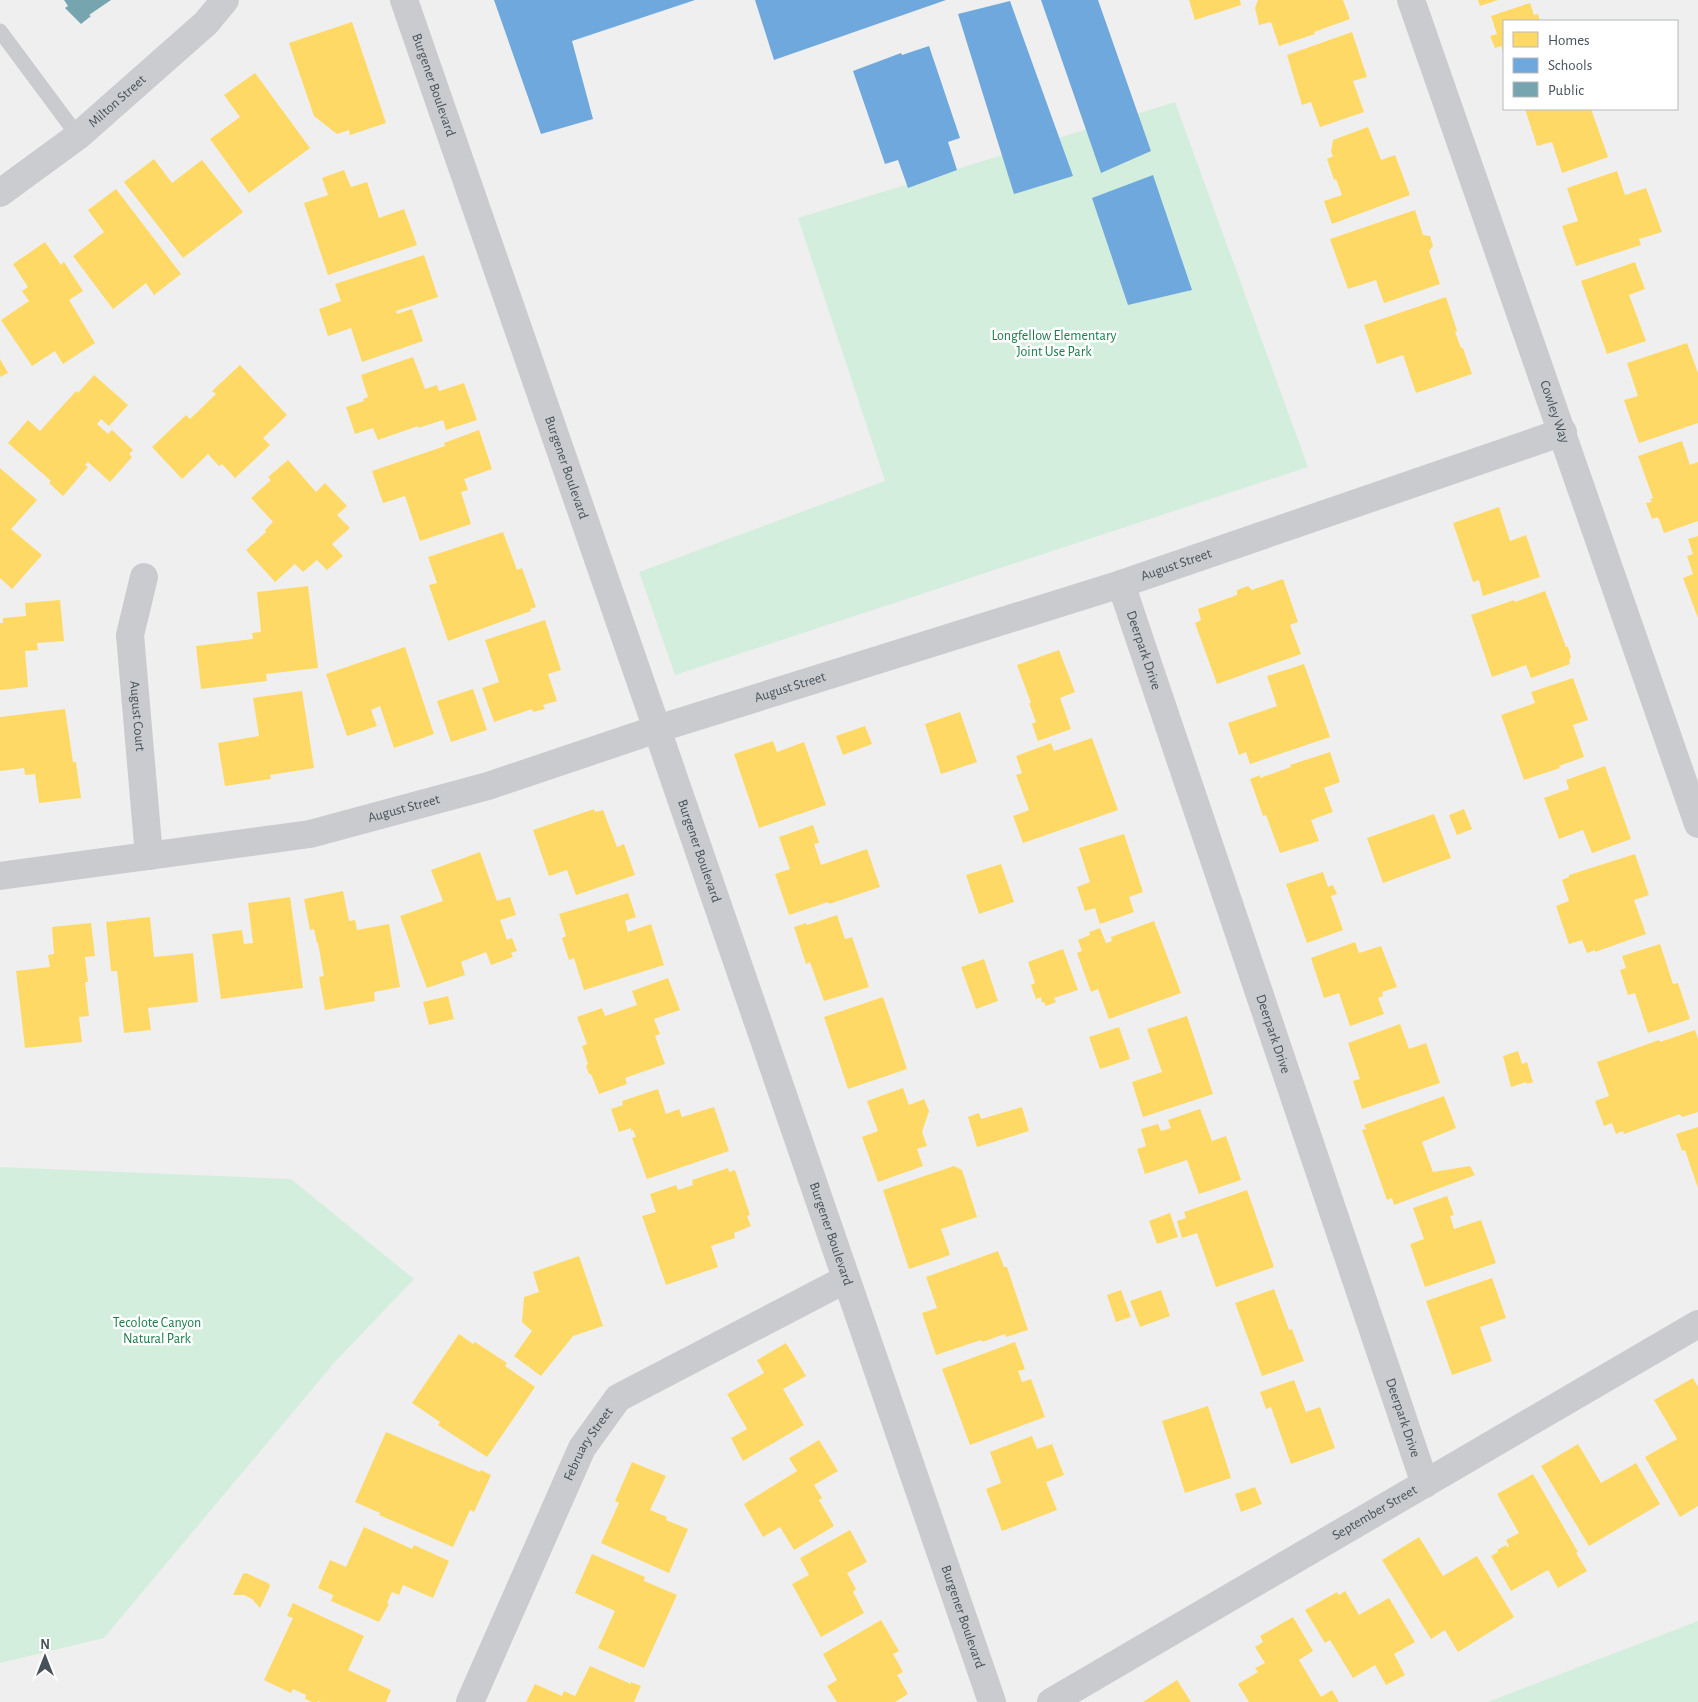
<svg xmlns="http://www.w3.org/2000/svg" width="1698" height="1702" font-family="'Alegreya Sans',sans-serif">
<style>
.green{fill:#d4eede}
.homes{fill:#ffd966}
.schools{fill:#6fa8dc}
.public{fill:#76a5af}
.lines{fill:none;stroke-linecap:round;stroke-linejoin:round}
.service{stroke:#c9cbce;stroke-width:15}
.minor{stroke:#c9cbce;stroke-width:28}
.tertiary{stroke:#c9cbce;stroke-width:28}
.secondary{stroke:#cacccf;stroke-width:28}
.labels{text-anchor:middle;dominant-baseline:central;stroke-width:5;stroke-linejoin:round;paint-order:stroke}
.street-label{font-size:14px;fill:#47525b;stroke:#fff}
.park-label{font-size:14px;fill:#1a7b48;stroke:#fff}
</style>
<rect width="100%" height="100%" fill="#f0efef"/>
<g class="green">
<path d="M1175 102 1308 467 675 675 639 572 885 481 798 218Z"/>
<path d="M0 1167 291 1179 414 1279 334 1363 104 1638 0 1663Z"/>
<path d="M1698 1621V1702H1488Z"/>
</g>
<g class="homes">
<path d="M1189 0H1240L1241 5 1195 20Z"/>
<path d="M1258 0H1343L1350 19 1314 32 1315 34 1279 46 1271 22 1259 25 1255 8Z"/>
<path d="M1478 0H1498L1480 6Z"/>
<path d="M1530 3 1534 15 1538 14 1540 21H1504V54L1501 46 1495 48 1490 36 1497 34 1491 16Z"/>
<path d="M352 22 386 123 350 135 349 130 337 134 314 116 289 43Z"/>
<path d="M1352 32 1367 77 1353 81 1364 112 1320 127 1311 102 1302 105 1287 55Z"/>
<path d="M255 73 310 148 249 193 210 139 240 117 224 95Z"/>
<path d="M1525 109H1591L1608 157 1562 173 1552 142 1537 146Z"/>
<path d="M1368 127 1381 160 1395 155 1410 195 1332 224 1324 201 1342 195 1336 179 1334 180 1327 159 1333 156 1331 152 1333 140Z"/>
<path d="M154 159 172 183 202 160 243 212 183 258 124 182Z"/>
<path d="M344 170 351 187 367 182 379 218 404 209 417 245 328 275 304 203 328 195 322 178Z"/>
<path d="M1617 171 1625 195 1646 188 1662 232 1639 239 1641 245 1576 266 1562 226 1578 221 1567 188Z"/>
<path d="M116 189 181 274 154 295 146 283 113 309 73 256 104 232 88 210Z"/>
<path d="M1415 210 1423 235 1430 236 1433 246 1429 251 1440 284 1384 303 1376 280 1348 289 1330 239Z"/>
<path d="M45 242 61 265 64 262 83 291 69 300 95 343 63 364 55 351 32 366 1 320 29 301 22 291 28 287 13 264Z"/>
<path d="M424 255 438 297 396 311 397 314 412 309 423 341 362 362 351 328 328 336 319 309 341 301 335 284Z"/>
<path d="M1635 262 1645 289 1629 295 1646 341 1607 354 1581 281Z"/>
<path d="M1446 297 1457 331 1455 332 1461 348H1463L1472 374 1416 393 1403 355 1377 364 1364 325Z"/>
<path d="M1687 343 1698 373V423L1639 443 1624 400 1638 396 1627 363Z"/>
<path d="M413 357 425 389 437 385 439 391 464 383 477 420 446 430 443 420 418 428V426L378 440 373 428 355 434 346 407 364 401 363 399 368 397 361 375Z"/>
<path d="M0 359 8 373 0 377Z"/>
<path d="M240 365 287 415 263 438 270 445 235 478 222 464 219 466 208 454 182 479 152 447 186 415 190 419 216 394 212 391Z"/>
<path d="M94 375 128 405 109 426 101 419 97 424 108 434 112 430 133 450 129 454 132 457 110 482 88 462 85 465 88 467 63 496 49 483 51 481 8 443 28 420 40 431 76 391 78 393Z"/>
<path d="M479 430 492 469 464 479 468 490 461 492 471 524 420 541 405 496 383 503 372 471 445 446 444 443Z"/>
<path d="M1682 441 1690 465 1698 462V521L1664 533 1659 519 1657 517 1652 519 1646 503 1652 502 1650 499 1653 498 1638 456Z"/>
<path d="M288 460 316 492 325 483 347 506 337 515 350 528 332 544 343 556 327 570 317 560 303 572 295 564 275 582 246 550 266 532 265 530 273 522 251 498 271 480 268 477Z"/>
<path d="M0 468 37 500 11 529 42 555 12 589 0 578Z"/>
<path d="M1499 507 1510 541 1526 535 1540 577 1483 596 1479 580 1473 582 1453 523Z"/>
<path d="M503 532 517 570 522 568 536 607 530 609 531 611 448 641 429 585 437 583 428 557Z"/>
<path d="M1698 536V618L1683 578 1693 574 1687 556 1693 554 1688 539Z"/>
<path d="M1283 579 1298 622 1290 625 1301 654 1217 684 1195 623 1201 620 1198 609 1237 595V590L1248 586 1252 590Z"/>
<path d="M308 586 318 668 266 674 267 681 201 689 196 646 253 639 252 633 261 632 257 592Z"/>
<path d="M1545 591 1566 647H1568L1571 657 1569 661 1570 664 1531 678 1526 665 1492 677 1471 615 1514 600 1515 602Z"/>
<path d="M60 600 64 641 37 643 38 650 25 651 28 687 0 690V623H3V618L26 616 25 603Z"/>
<path d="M545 620 561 670 548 674 557 701 543 705 545 709 533 712 532 709 494 722 482 688 499 682 485 640Z"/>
<path d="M405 647 434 734 394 748 380 706 371 710 377 726 347 736 326 674Z"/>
<path d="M1059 650 1075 692 1060 698 1071 729 1038 741 1032 724 1036 722 1029 703H1031L1017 665Z"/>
<path d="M1304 664 1330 737 1250 764 1246 752 1239 755 1228 723 1277 706 1267 676Z"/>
<path d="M1573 678 1588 720 1573 725 1584 757 1559 766 1560 768 1524 780 1501 715 1535 703 1531 692Z"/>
<path d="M473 689 487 730 451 742 437 701Z"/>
<path d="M302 691 314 768 270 775 271 779 225 786 218 743 259 736 253 698Z"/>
<path d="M65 709 73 762H76L81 798 39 803 35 774 25 775 24 768 0 771V717Z"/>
<path d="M960 712 977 762 941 774 925 724Z"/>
<path d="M865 726 872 744 843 755 836 736Z"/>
<path d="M1092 738 1118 810 1023 843 1013 816 1029 810 1016 775 1022 773 1016 756 1051 743 1054 751Z"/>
<path d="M773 741 777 752 804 742 826 805 759 828 734 754Z"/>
<path d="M1330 752 1340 782 1324 788 1333 812 1311 820 1319 841 1280 853 1266 815 1263 816 1250 779 1260 775V778L1291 767 1290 765Z"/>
<path d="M1605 766 1631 839 1592 853 1583 830 1559 839 1544 798 1569 789 1566 780Z"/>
<path d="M594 809 595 812 603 810 617 847 624 844 635 875 576 895 567 870 549 876 533 830Z"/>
<path d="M1464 809 1472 829 1457 835 1449 815Z"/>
<path d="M1434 814 1451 858 1383 883 1367 838Z"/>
<path d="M813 825 819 843 814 844 821 865 867 849 880 887 829 904 828 902 789 915 775 874 790 869 779 837Z"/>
<path d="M1124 834 1143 892 1129 897 1134 912 1100 924 1095 908 1085 911 1077 887 1090 882 1079 848Z"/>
<path d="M480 852 497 901 510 897 516 915 500 920 507 940 512 938 517 951 511 953 513 957 491 965 486 952 461 962 465 975 427 988 400 916 443 901 431 870Z"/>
<path d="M1635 854 1649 895 1634 900 1646 934 1595 952V950L1587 953 1582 940 1569 944 1556 906 1569 901 1562 880 1569 877V875Z"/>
<path d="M1001 864 1014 902 979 914 966 875Z"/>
<path d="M1323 872 1328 887 1333 885 1337 894 1331 896 1343 930 1307 943 1286 884Z"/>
<path d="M343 891 349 921 355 920 357 930 389 924 400 987 374 992 375 1001 325 1010 319 977 324 976 318 943H317L314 929 310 930 304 899Z"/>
<path d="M628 893 636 917 625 921 628 932 651 924 664 965 584 990 574 958 569 960 562 938 566 936 559 914Z"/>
<path d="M290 897 303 988 221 999 212 934 242 930 244 944 253 943 248 903Z"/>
<path d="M837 915 845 939 852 937 869 987 824 1001 810 962 806 964 794 927 806 923 807 925Z"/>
<path d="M150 917 154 957 193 953 198 1002 148 1008 151 1030 124 1033 117 971H111L106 922Z"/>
<path d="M1154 921 1181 993 1109 1019 1098 989 1091 992 1077 953 1082 951 1078 940 1090 935 1089 932 1100 928 1106 943 1112 941 1111 937Z"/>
<path d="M91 923 95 956 85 957 88 982H85L89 1016 79 1017 82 1042 25 1048 16 971 50 967 48 955 54 954 52 927Z"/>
<path d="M1355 942 1359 953 1381 946 1397 987 1382 992 1383 996 1378 998 1384 1014 1350 1026 1339 993 1324 998 1311 958Z"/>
<path d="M1660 944 1673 984 1678 983 1690 1019 1648 1033 1635 993 1628 995 1620 970 1626 968 1622 956Z"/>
<path d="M1063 949 1078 990 1054 998 1056 1002 1046 1006 1044 1002 1042 1003 1041 997 1036 999 1031 985 1035 983 1028 962Z"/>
<path d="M984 959 998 1001 976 1009 961 967Z"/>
<path d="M668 978 680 1010 654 1019 660 1034 655 1036 665 1064 625 1078 627 1084 599 1094 591 1074H589L586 1066 588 1064 582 1046 587 1044 577 1017 602 1008 605 1016 637 1005 632 991Z"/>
<path d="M448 996 454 1019 429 1025 423 1002Z"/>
<path d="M883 997 907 1069 848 1089 824 1017Z"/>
<path d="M1187 1016 1213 1094 1143 1117 1132 1082 1162 1072 1147 1029Z"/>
<path d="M1400 1024 1409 1049 1426 1043 1440 1083 1362 1109 1353 1081 1360 1079 1348 1043Z"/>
<path d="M1119 1027 1130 1059 1100 1069 1089 1037Z"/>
<path d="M1695 1030 1698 1039V1112L1682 1117 1680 1114 1624 1134 1623 1131 1616 1134 1612 1123 1604 1126 1595 1101 1609 1096 1597 1062 1659 1040 1660 1042Z"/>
<path d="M1518 1051 1522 1064 1527 1062 1533 1082 1527 1084 1526 1082 1511 1087 1503 1056Z"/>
<path d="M903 1088 909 1105 924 1099 929 1111 922 1132 927 1146 917 1149 923 1166 878 1182 862 1137 878 1131 867 1101Z"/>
<path d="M658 1089 666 1114 679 1109 682 1117 714 1107 729 1151 647 1179 632 1138 636 1137 633 1130 631 1131V1128L619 1132 611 1109 623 1105 622 1101Z"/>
<path d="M1444 1096 1456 1128 1422 1142 1433 1172 1470 1166 1475 1175 1394 1205 1392 1198 1387 1200 1362 1130 1366 1129 1364 1125Z"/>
<path d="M1022 1107 1029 1131 977 1147 968 1117 979 1113 981 1119Z"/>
<path d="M1200 1109 1212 1141 1226 1136 1241 1180 1199 1194 1187 1160 1145 1174 1137 1149 1146 1146 1141 1129 1158 1124 1161 1131 1171 1128 1168 1120Z"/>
<path d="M1698 1127V1188L1685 1150 1682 1151 1676 1134Z"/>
<path d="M954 1166 962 1170 977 1217 941 1229 950 1255 909 1269 883 1190Z"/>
<path d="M728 1168 729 1172 735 1170 750 1215 747 1216 751 1226 734 1233 735 1238 711 1246 718 1267 666 1285 642 1216 656 1212 650 1194 676 1185 678 1190 693 1185 692 1180Z"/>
<path d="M1247 1190 1274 1267 1216 1287 1197 1233 1182 1238 1177 1221 1186 1218 1184 1212Z"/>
<path d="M1447 1196 1454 1215 1450 1216 1454 1229 1481 1220 1496 1263 1425 1287 1410 1244 1424 1239 1413 1208Z"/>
<path d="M1170 1213 1178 1237 1157 1244 1149 1221Z"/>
<path d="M998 1251 1004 1267H1007L1028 1330 1006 1337 1005 1334 982 1342 981 1340 936 1355 922 1313 937 1308 926 1277Z"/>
<path d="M579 1256 603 1326 573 1336 541 1376 514 1356 532 1331 522 1322 524 1297 539 1292 533 1272Z"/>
<path d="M1492 1278 1506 1318 1480 1327 1492 1361 1452 1375 1426 1301Z"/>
<path d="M1274 1289 1289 1330 1292 1329 1304 1361 1262 1376 1235 1303Z"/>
<path d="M1121 1290 1131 1317 1116 1322 1107 1295Z"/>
<path d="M1161 1290 1170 1316 1140 1327 1130 1301Z"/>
<path d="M459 1334 473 1344 475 1342 507 1363 505 1366 535 1387 487 1457 438 1425 440 1422 412 1403Z"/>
<path d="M1015 1342 1025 1369 1018 1371 1022 1382 1031 1379 1045 1417 970 1445 942 1369Z"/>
<path d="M786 1343 806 1376 783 1389 804 1425 743 1461 731 1438 747 1429 727 1394 764 1373 757 1360Z"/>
<path d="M1693 1378 1698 1387V1506L1680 1517 1645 1457 1677 1439 1654 1400Z"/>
<path d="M1294 1380 1306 1412 1320 1407 1335 1448 1291 1464 1271 1407 1266 1409 1260 1392Z"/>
<path d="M1208 1406 1231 1478 1185 1493 1162 1421Z"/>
<path d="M386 1432 480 1472 481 1470 491 1475 474 1512 470 1510 453 1547 379 1515 380 1513 355 1502Z"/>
<path d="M1032 1436 1037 1449 1052 1444 1064 1475 1046 1482 1057 1510 1002 1531 986 1489 1001 1483 990 1452Z"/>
<path d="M819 1440 838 1471 814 1485 822 1498 819 1500 834 1526 794 1550 780 1527 763 1537 744 1504 797 1471 789 1458Z"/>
<path d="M1578 1444 1601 1483 1636 1463 1660 1504 1589 1546 1541 1466Z"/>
<path d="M632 1462 666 1476 650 1510 667 1517 666 1520 688 1529 669 1573 601 1543 619 1503 615 1501Z"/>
<path d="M1533 1474 1578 1552 1576 1553 1587 1571 1558 1588 1548 1570 1511 1591 1491 1556 1498 1552 1497 1550 1506 1545 1507 1547 1509 1546 1506 1540 1519 1533 1497 1494Z"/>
<path d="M1255 1487 1262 1504 1241 1512 1235 1494Z"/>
<path d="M364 1527 412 1549 414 1545 449 1561 433 1598 403 1585 399 1595 392 1592 387 1603 389 1604 379 1622 331 1601 333 1595 318 1588 330 1560 346 1567Z"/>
<path d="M850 1530 867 1562 847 1573 856 1589 853 1592 864 1613 821 1637 792 1584 809 1575 800 1558Z"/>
<path d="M1419 1537 1443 1576 1477 1556 1514 1617 1458 1652 1445 1630 1431 1639 1382 1560Z"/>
<path d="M592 1554 645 1577 644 1581 677 1595 644 1668 598 1648 615 1611 575 1593Z"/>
<path d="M246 1573 268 1583 270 1586 260 1608 252 1599 244 1595H233L243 1574Z"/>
<path d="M1345 1591 1359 1615 1389 1598 1415 1642 1394 1654 1405 1675 1386 1685 1375 1665 1353 1678 1330 1640 1325 1643 1305 1610 1337 1592 1339 1595Z"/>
<path d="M293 1603 364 1636 348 1670 391 1690 386 1702H321L318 1701 317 1702H312L305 1699 306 1695 293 1689 291 1693 264 1680 293 1618 287 1616Z"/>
<path d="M1293 1617 1313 1651 1299 1660 1321 1697 1332 1690 1339 1702H1249L1238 1684 1258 1672 1255 1668 1265 1663 1255 1647 1263 1642 1260 1636Z"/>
<path d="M881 1620 899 1651 893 1654 903 1672 897 1675 908 1694 895 1702H837L827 1686 837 1680 823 1654Z"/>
<path d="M590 1666 631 1684V1682L641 1686 634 1702H526L535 1684 562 1696 564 1691 575 1696Z"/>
<path d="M1177 1680 1191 1702H1143Z"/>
</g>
<g class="schools">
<path d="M494 0H695L572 41 593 119 541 134Z"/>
<path d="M755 0H946L774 60Z"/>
<path d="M1041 0H1098L1151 151 1101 173Z"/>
<path d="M1010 1 1073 176 1014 194 958 14Z"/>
<path d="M929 46 960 138 948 142 957 170 908 188 898 160 885 164 853 71 901 53 902 55Z"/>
<path d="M1153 175 1192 290 1128 305 1092 198Z"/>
</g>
<path class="public" d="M64 0H111L89 15 91 16 81 24 65 8 68 6Z"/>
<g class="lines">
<path class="service" d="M0 31 78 136"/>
<g class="minor">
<path id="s1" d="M1411 0 1698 824"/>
<path id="s2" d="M144 577 130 635 149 856"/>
<path id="s3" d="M1121 584 1425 1484"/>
<path id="s4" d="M657 729 992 1702"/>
<path id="s5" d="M0 876 310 834 488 786 657 729 1121 584 1563 432"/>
<path id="s6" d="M470 1702 582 1448 618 1398 846 1279"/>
<path id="s7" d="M1051 1702 1698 1324"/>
</g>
<path class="tertiary" id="s8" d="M404 0 657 729"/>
<path class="secondary" id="s9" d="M0 193 78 136 206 23 225 0"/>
</g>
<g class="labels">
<g class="street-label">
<text stroke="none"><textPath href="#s8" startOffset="90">Burgener Boulevard</textPath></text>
<text stroke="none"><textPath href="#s9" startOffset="149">Milton Street</textPath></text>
<text stroke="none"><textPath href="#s1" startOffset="436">Cowley Way</textPath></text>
<text stroke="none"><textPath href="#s8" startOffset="495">Burgener Boulevard</textPath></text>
<text stroke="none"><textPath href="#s5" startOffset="1220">August Street</textPath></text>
<text stroke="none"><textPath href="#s3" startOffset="70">Deerpark Drive</textPath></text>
<text stroke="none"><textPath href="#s5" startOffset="815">August Street</textPath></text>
<text stroke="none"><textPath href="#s2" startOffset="141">August Court</textPath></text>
<text stroke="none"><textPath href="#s5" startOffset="410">August Street</textPath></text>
<text stroke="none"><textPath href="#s4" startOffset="129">Burgener Boulevard</textPath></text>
<text stroke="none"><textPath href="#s3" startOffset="475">Deerpark Drive</textPath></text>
<text stroke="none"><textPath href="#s4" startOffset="534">Burgener Boulevard</textPath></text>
<text stroke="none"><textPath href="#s3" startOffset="880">Deerpark Drive</textPath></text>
<text stroke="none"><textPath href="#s6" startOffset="284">February Street</textPath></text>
<text stroke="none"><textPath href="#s7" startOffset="375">September Street</textPath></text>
<text stroke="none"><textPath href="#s4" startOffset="939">Burgener Boulevard</textPath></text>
</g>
<g class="park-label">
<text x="1054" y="336">Longfellow Elementary<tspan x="1054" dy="16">Joint Use Park</tspan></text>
<text x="157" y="1323">Tecolote Canyon<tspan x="157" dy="16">Natural Park</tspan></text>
</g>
</g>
<rect x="1503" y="20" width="175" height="90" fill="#ffffff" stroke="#b5babd"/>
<rect x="1513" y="32" width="25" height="15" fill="#ffd966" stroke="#b5babd"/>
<text x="1548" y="45" font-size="15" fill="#47525b">Homes</text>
<rect x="1513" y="58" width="25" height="15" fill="#6fa8dc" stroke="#b5babd"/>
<text x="1548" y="70" font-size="15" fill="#47525b">Schools</text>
<rect x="1513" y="82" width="25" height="15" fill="#76a5af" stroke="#b5babd"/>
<text x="1548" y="95" font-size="15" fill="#47525b">Public</text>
<g transform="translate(45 1657)" stroke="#ffffff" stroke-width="4" paint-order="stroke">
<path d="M0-4L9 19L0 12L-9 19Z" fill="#47525b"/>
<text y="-8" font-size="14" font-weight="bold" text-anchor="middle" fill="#47525b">N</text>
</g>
</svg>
